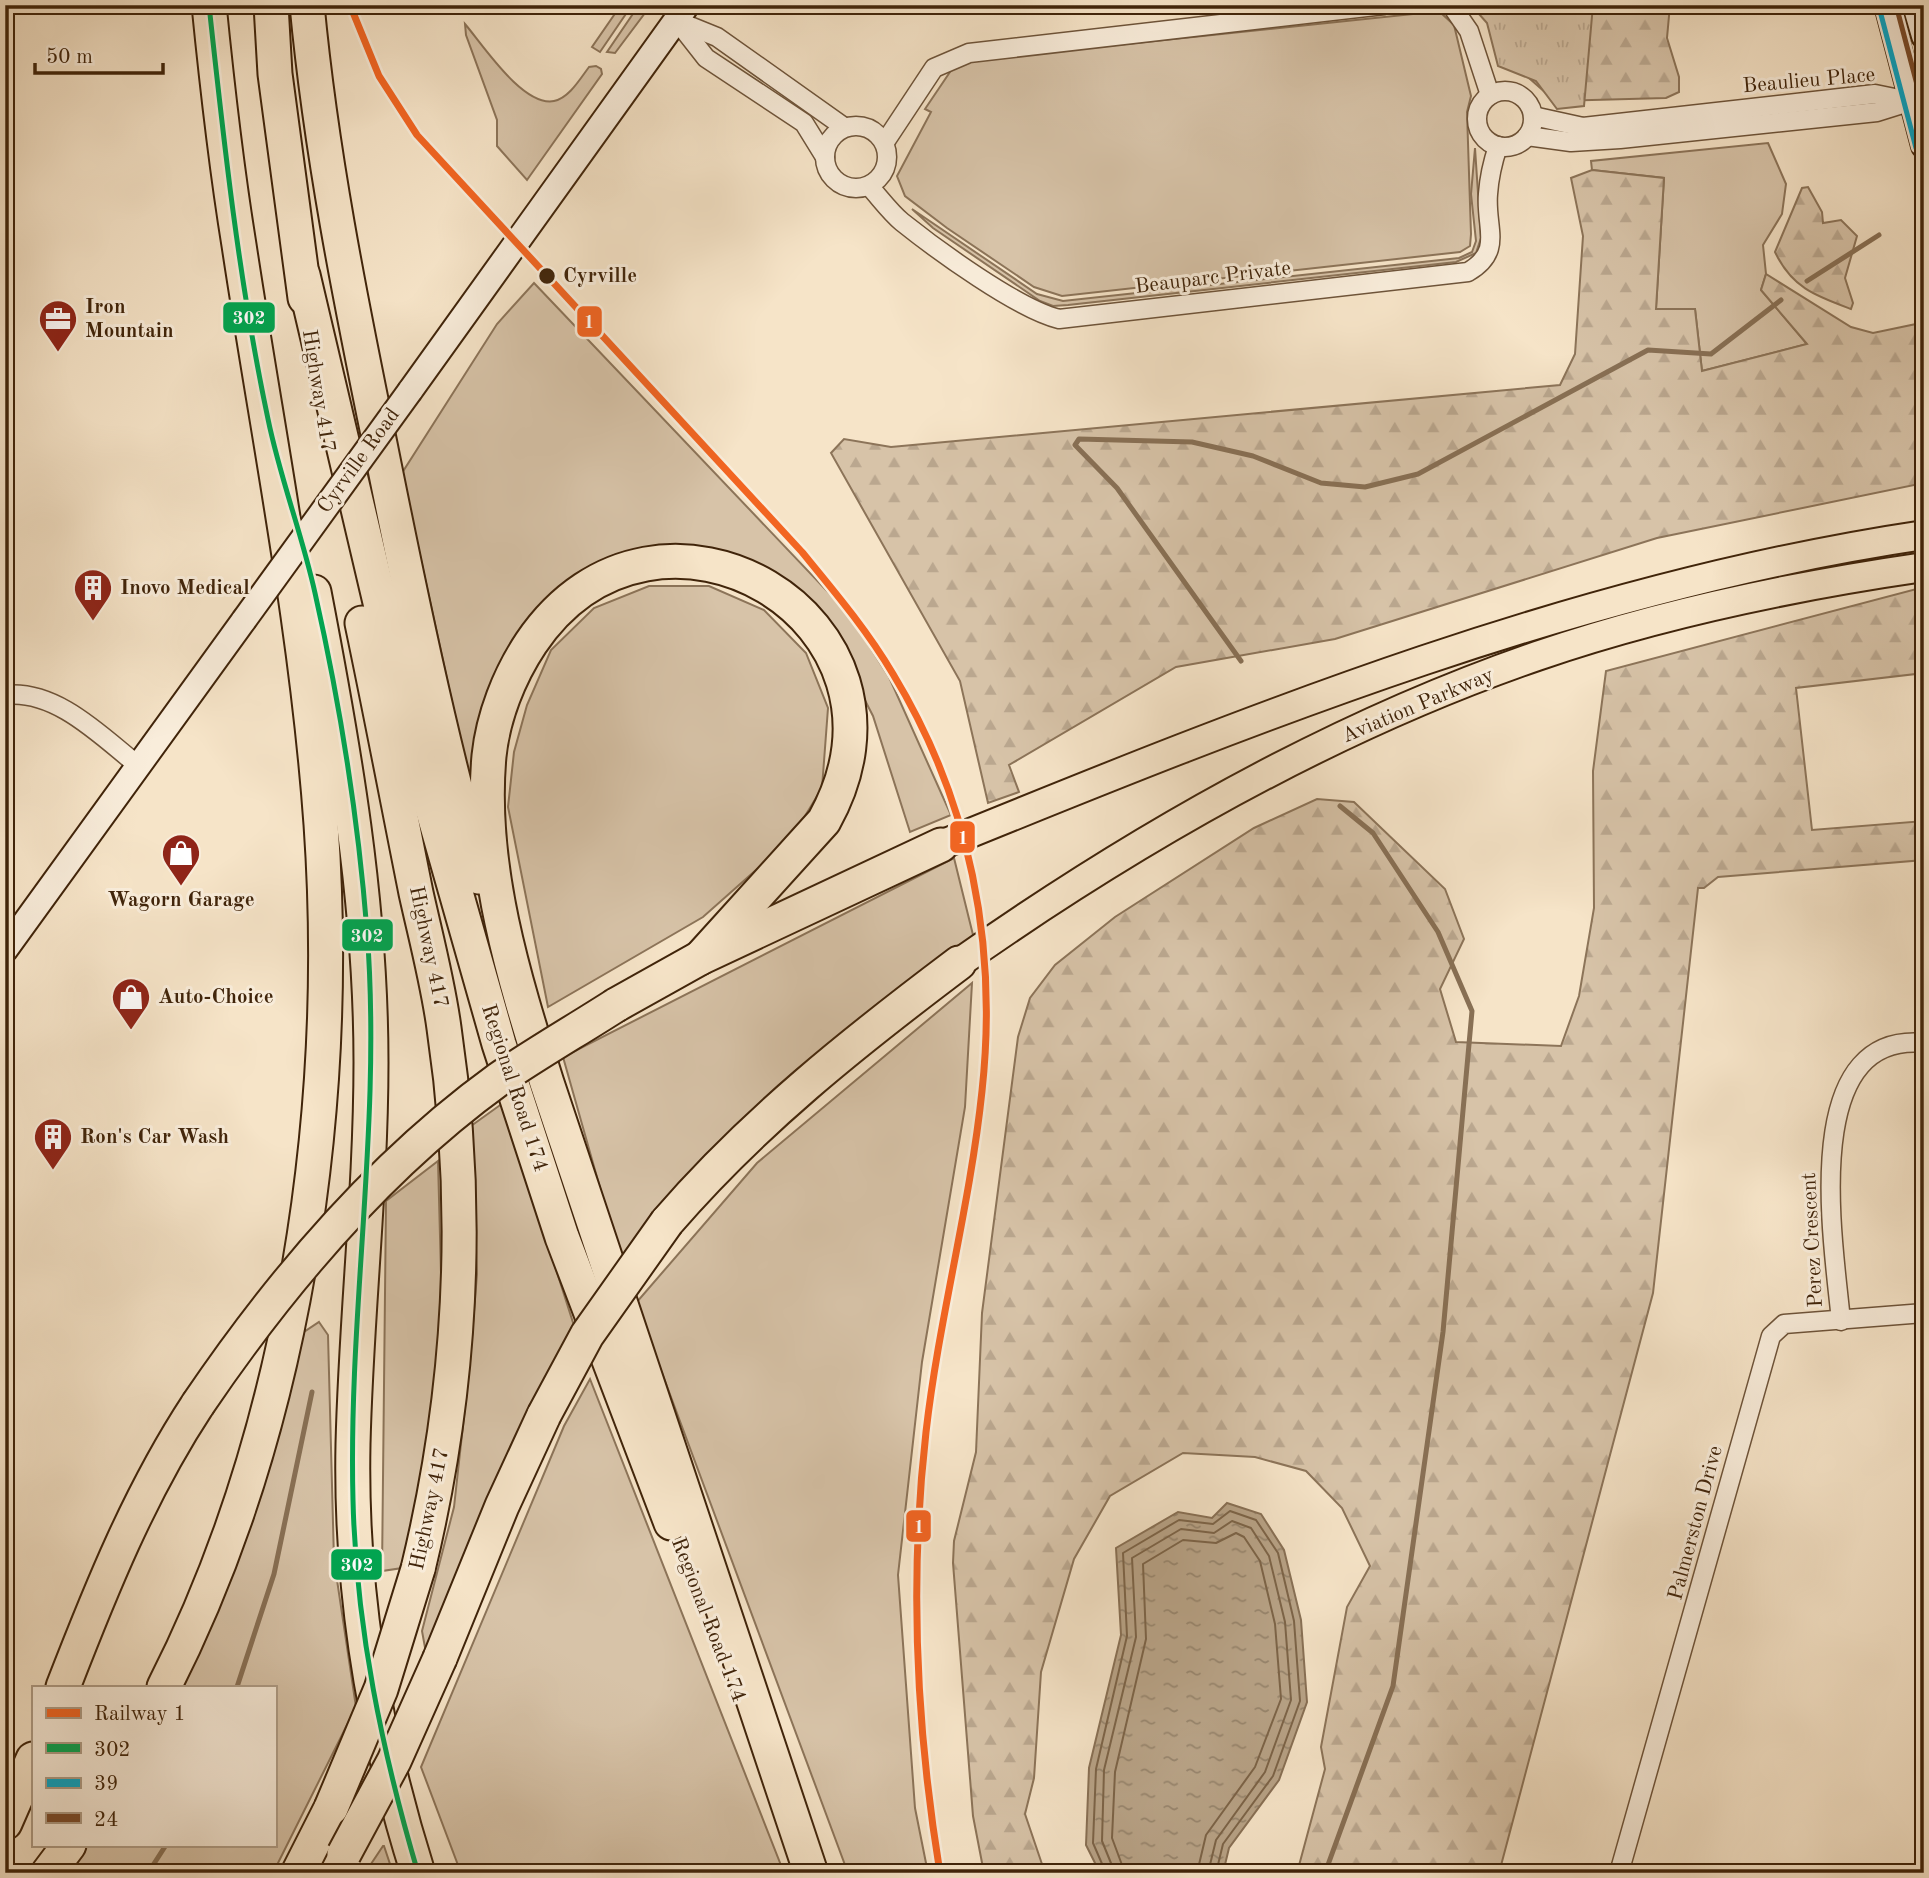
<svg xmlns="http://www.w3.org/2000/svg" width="1929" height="1878" font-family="'Old Standard TT',serif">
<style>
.green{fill:#d7c3a8;stroke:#8c7459;stroke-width:2}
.forest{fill:url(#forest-firs);stroke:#8c7459;stroke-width:2}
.park{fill:url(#park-tufts);stroke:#8c7459;stroke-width:2}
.water{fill:url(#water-ripples);stroke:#887055;stroke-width:2}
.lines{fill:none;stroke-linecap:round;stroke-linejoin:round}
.shore{stroke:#7c6448;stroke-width:2}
.stream{stroke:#887055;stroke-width:5}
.street-casing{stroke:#6e543a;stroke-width:21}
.secondary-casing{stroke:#40240a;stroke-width:28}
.primary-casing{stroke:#40240a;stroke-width:32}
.highway-casing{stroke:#40240a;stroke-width:37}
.street{stroke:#f9eddb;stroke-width:18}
.secondary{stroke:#f9eddb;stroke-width:24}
.primary{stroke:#f6e4c8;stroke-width:28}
.highway{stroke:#f6e4c8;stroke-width:33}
.secondary-bridge-casing{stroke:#40240a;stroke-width:28;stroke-linecap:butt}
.highway-bridge-casing{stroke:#40240a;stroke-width:37;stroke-linecap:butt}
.secondary-bridge{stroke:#f9eddb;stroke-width:24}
.highway-bridge{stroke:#f6e4c8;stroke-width:33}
.bus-1-casing{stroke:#f9eddb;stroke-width:10}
.bus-2-casing{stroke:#f9eddb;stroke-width:10}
.bus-3-casing{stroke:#f9eddb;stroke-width:10}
.bus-1{stroke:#00a651;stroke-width:5}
.bus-2{stroke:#00a9ce;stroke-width:5}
.bus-3{stroke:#7a4b2a;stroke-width:5}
.rail-1-casing{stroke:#f9eddb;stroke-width:12}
.rail-1{stroke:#f26522;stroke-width:7}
.stop-dot{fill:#40240a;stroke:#f9eddb;stroke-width:2.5}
.labels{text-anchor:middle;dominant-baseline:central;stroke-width:6;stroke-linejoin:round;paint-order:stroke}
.street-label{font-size:21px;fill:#40240a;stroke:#f9eddb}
.stop-label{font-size:21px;font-weight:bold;fill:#40240a;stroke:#f9eddb;text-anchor:start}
.poi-label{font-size:21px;font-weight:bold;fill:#40240a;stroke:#f9eddb;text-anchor:start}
.line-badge{stroke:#f9eddb;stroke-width:2.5}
.badge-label{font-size:19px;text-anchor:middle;font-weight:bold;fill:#fff}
</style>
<defs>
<pattern id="forest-firs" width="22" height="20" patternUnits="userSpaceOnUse" patternTransform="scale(1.75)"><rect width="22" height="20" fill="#d7c3a8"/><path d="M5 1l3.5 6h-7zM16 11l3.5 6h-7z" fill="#baa78f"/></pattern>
<pattern id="park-tufts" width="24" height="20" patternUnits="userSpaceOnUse" patternTransform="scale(1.75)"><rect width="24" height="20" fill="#d7c3a8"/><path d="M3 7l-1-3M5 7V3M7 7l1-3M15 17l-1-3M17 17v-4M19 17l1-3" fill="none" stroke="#baa78f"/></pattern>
<pattern id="water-ripples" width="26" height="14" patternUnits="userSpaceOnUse" patternTransform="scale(1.75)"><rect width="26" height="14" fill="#b8a387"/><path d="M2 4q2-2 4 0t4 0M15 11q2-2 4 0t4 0" fill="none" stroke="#97856d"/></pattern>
</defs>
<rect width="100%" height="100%" fill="#f6e4c8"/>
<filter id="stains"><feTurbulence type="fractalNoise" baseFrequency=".00286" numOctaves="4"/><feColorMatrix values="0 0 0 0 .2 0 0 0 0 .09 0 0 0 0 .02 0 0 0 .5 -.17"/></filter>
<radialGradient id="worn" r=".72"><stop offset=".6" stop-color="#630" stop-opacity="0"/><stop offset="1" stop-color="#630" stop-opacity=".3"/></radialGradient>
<g class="green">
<path d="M621 5H632L600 52 592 47Z"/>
<path d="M639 5H651L615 53 607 52Z"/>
<path d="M1432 12 1441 13 1454 25 1471 96 1467 112 1471 234 1470 246 1460 252 1062 296 1034 287 947 228 905 196 897 176 931 112 925 109 952 69 972 60Z"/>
<path d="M465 24C483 45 523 107 554 101 569 98 580 79 589 67L596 66 601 69 602 74 527 180 497 146V120L466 35Z"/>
<path d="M1768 143 1786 184 1782 214 1763 245 1766 274 1761 290 1807 344 1702 371 1695 309H1656L1664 178 1592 170 1591 161Z"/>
<path d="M1475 148 1481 238 1476 253 1456 262 1068 305 1053 306 1040 301 933 228 912 209 1037 294 1063 301 1459 258 1472 252 1476 241 1471 194Z"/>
<path d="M534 283 849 614 889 677 951 815 910 832 873 716 828 628 764 571 581 577 478 775H468L402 473 497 324Z"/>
<path d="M649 586H709L764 610 806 653 828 708 822 788 791 839 703 917 548 1007 508 807 514 752 527 705 551 650 594 608Z"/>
<path d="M954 858 974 939 621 1262 563 1057Z"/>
<path d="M972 983 965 1107 922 1362 898 1575 915 1808 928 1873H848L636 1303 757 1163Z"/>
<path d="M503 1103 576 1332 426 1653 422 1631 454 1507 470 1362 477 1274 471 1126Z"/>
<path d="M438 1161 442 1311 427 1453 402 1568 382 1571 386 1201Z"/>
<path d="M319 1322 328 1335 334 1560 356 1707 273 1873H71L87 1845H275V1687H179L260 1489 304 1332Z"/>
<path d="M590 1379 784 1873H461L421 1767 564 1426Z"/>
<path d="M384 1846 393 1873H365L383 1846Z"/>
</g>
<g class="forest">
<path d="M1502 5H1670L1667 38 1679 77V92L1666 98 1555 101 1512 63Z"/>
<path d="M1592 170 1664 178 1656 309H1695L1702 371 1807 344 1761 290 1766 274 1851 327 1873 333 1921 323 1924 332V483L1657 538 1335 639 1176 667 1009 765 1019 792 988 803 960 681 831 453 844 439 891 447 1560 385 1575 354 1583 236 1571 178Z"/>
<path d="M1808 187 1822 212 1823 223 1841 220 1857 236 1845 278 1853 303 1851 309C1816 296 1792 288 1775 252L1802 188Z"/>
<path d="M1924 587V673L1796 688 1812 830 1924 821V860L1718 877 1704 888H1698L1653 1293 1499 1873H1297L1325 1769 1321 1747 1347 1607 1370 1566 1342 1508 1306 1471 1255 1457 1183 1453 1110 1496 1074 1559 1041 1672 1034 1778 1025 1814 1045 1873H984L973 1816 953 1563 954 1541 976 1452 982 1313 1018 1037 1030 998 1055 965 1115 917 1254 828 1317 799 1354 802 1445 889 1464 939 1440 989 1456 1042 1561 1046 1579 996 1594 908 1593 771 1606 671Z"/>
</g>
<g class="park">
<path d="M1471 5H1593L1584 106 1557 109 1536 81 1498 66 1487 23Z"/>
<path d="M1924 1834V1873H1864L1914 1868Z"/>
</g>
<path class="water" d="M1227 1503 1261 1514 1284 1550 1301 1620 1307 1702 1279 1780 1229 1848 1223 1873H1100L1086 1845 1089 1768 1121 1635 1116 1548 1178 1512 1212 1518Z"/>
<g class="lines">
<g class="shore">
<path d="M1106 1873 1093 1843 1096 1769 1127 1636 1123 1553 1179 1520 1213 1524 1230 1511 1256 1520 1278 1553 1294 1621 1300 1701 1273 1776 1223 1844 1216 1873"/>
<path d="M1115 1873 1102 1841 1104 1770 1136 1637 1132 1558 1181 1529 1214 1533 1232 1521 1251 1528 1269 1556 1285 1622 1291 1700 1265 1772 1216 1840 1208 1873"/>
<path d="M1125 1873 1112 1838 1115 1772 1146 1639 1143 1564 1183 1540 1216 1543 1236 1533 1244 1537 1260 1561 1275 1624 1281 1699 1255 1767 1206 1835 1197 1873"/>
</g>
<g class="stream">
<path d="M1807 281 1879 235"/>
<path d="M1241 661 1117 488 1075 445 1079 439 1192 442 1253 456 1321 483 1365 487 1418 474 1648 350 1711 354 1781 300"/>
<path d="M237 1687 274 1574 312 1392"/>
<path d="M148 1873 166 1845"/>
<path d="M1325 1873 1393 1686 1443 1332 1472 1011 1438 932 1373 833 1340 806"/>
</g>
<g class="street-casing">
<g id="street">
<path d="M1451 5 1469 31 1490 95"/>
<path d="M677 21 706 58 804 123 825 157"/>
<path d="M680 22 717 37 844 127"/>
<circle cx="1505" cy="119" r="28"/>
<path d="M1533 116 1583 127 1875 94 1909 101"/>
<circle cx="856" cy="157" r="31"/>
<path d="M1527 136 1571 142 1620 139 1877 112 1912 101"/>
<path d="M885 142 934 68 969 53 1384 5"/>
<path d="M869 186C880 198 890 212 902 222 937 250 1018 309 1059 319L1468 272C1504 251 1485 228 1488 194 1489 179 1493 161 1498 146"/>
<path d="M5 695C57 689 103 738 140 767"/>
<path d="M1841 1321C1834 1245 1797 1031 1924 1043"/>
<path d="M1619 1873 1771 1336 1784 1324 1924 1313"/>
</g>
</g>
<g class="secondary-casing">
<g id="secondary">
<path d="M1887 5 1924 146"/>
<path d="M1915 5 1924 36"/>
<path d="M410 391 687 5"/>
<path d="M5 950 244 620"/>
</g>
</g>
<g class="primary-casing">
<g id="primary">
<path d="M941 845C1260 715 1581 586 1924 535"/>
<path d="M959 963C1137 838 1331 727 1537 656 1662 613 1793 586 1924 567"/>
</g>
</g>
<g class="highway-casing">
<g id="highway">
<path d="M271 5 275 74 305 298"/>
<path d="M307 5C321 153 350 298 380 444 409 589 439 734 479 877"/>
<path d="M303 275 411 734 499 1044 562 1237 671 1523"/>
<path d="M314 592C344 748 371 902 371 1062 371 1190 356 1317 353 1444 350 1590 374 1734 418 1873"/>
<path d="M362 623C381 713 398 803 416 893 426 938 438 983 444 1028 471 1209 461 1392 418 1569"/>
<path d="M700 958 824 821C936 620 657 457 531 643 509 676 493 717 489 756 479 867 514 978 547 1083L811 1873"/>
<path d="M616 1005 700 958 941 845"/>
<path d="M667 1222C753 1122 854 1042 959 963"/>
<path d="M440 1658 502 1506 544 1415"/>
<path d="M63 1687C101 1589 140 1492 198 1404"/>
<path d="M164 1687C295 1430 341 1110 321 824 307 629 268 437 239 245 226 165 217 85 209 5"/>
<path d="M5 1823 33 1759"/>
<path d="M48 1873 69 1845"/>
<path d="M298 1873 331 1808"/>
</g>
</g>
<use href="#street" class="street"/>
<use href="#secondary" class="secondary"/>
<use href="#primary" class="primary"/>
<use href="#highway" class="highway"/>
<g class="secondary-bridge-casing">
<path id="secondary-bridge" d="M244 620 410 391"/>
</g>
<g class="highway-bridge-casing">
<g id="highway-bridge">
<path d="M198 1404C280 1283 380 1165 499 1079 537 1053 577 1030 616 1005"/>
<path d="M544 1415 587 1335 667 1222"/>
<path d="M331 1808 381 1689 418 1569"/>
<path d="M344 1854 394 1761 440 1658"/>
</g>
</g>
<use href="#secondary-bridge" class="secondary-bridge"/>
<use href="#highway-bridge" class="highway-bridge"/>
<g class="bus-1-casing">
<path id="bus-1" d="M209 5C224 144 239 282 268 419 280 478 302 534 315 593 340 704 358 817 367 931 382 1123 348 1309 353 1500 356 1627 382 1751 418 1873"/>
</g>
<g class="bus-2-casing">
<path id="bus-2" d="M1879 7 1916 148"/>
</g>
<g class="bus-3-casing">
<path id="bus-3" d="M1896 5 1924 111"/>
</g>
<use href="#bus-1" class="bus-1"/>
<use href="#bus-2" class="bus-2"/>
<use href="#bus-3" class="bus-3"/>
<g class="rail-1-casing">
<path id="rail-1" d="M350 5 379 76 417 135 802 552C834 591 867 630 893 674 970 801 998 944 982 1091 970 1206 939 1318 926 1432 909 1580 916 1726 940 1873"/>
</g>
<use href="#rail-1" class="rail-1"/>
</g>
<defs>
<g id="office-pin" transform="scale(2.0125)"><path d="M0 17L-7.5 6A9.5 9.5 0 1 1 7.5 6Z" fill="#8f2418" stroke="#f9eddb"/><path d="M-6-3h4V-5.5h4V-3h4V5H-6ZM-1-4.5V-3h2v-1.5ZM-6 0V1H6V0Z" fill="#fff"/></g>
<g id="building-pin" transform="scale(2.0125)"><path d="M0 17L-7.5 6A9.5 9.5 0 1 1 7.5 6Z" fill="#8f2418" stroke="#f9eddb"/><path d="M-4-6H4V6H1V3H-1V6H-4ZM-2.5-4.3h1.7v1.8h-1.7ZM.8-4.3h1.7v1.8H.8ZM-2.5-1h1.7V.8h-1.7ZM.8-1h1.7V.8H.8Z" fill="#fff"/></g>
<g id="shop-pin" transform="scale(2.0125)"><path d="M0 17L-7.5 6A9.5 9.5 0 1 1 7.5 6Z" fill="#8f2418" stroke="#f9eddb"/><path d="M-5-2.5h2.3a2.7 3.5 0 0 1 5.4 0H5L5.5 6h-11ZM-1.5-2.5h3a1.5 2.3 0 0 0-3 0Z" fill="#fff"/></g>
</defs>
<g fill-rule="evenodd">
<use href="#office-pin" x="58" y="319"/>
<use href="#building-pin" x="93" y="588"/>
<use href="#shop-pin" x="181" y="853"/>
<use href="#shop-pin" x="131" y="997"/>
<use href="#building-pin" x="53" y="1137"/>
</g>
<circle class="stop-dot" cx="547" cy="276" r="9"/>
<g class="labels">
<g class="street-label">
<text transform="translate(1809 81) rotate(-5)">Beaulieu Place</text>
<text transform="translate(1213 278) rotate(-7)">Beauparc Private</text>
<text transform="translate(318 391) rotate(81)">Highway 417</text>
<text transform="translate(359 461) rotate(-54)">Cyrville Road</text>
<text transform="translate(1418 706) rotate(-23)">Aviation Parkway</text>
<text transform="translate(428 947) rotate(78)">Highway 417</text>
<text transform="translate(514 1088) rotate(72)">Regional Road 174</text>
<text transform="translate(1813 1240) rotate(-93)">Perez Crescent</text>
<text transform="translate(430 1509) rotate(-78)">Highway 417</text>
<text transform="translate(1696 1523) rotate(-75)">Palmerston Drive</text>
<text transform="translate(708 1620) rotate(69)">Regional Road 174</text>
</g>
<g class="stop-label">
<text x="563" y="276">Cyrville</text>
</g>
<g class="poi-label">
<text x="85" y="307">Iron<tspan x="85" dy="24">Mountain</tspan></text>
<text x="120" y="588">Inovo Medical</text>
<text x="181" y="900" text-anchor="middle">Wagorn Garage</text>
<text x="158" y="997">Auto-Choice</text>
<text x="80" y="1137">Ron's Car Wash</text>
</g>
</g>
<g class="line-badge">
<rect x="222" y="301" width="54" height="33" rx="7" fill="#00a651"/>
<rect x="576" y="305" width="27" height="33" rx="7" fill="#f26522"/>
<rect x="949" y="820" width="27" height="34" rx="7" fill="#f26522"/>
<rect x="341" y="918" width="53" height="34" rx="7" fill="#00a651"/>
<rect x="905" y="1509" width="27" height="34" rx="7" fill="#f26522"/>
<rect x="330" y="1548" width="53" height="33" rx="7" fill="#00a651"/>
</g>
<g class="badge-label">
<text x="249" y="324">302</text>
<text x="589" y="328">1</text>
<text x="963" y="844">1</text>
<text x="367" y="942">302</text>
<text x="919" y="1533">1</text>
<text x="357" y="1571">302</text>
</g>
<rect width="1929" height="1878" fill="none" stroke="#f6e4c8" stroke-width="28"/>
<rect x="7" y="7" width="1915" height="1864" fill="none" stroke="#40240a" stroke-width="3.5"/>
<rect x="14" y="14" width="1901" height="1850" fill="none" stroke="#40240a" stroke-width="2"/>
<rect x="32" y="1686" width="245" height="161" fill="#f9eddb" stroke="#af9d87" stroke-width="2"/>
<rect x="46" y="1708" width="35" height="10" fill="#f26522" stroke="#af9d87" stroke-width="2"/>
<text x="94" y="1720" font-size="21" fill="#40240a">Railway 1</text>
<rect x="46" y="1743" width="35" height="10" fill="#00a651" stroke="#af9d87" stroke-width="2"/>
<text x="94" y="1756" font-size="21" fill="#40240a">302</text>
<rect x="46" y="1778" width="35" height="10" fill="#00a9ce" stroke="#af9d87" stroke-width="2"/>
<text x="94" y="1790" font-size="21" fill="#40240a">39</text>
<rect x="46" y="1813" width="35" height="10" fill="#7a4b2a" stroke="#af9d87" stroke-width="2"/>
<text x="94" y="1826" font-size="21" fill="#40240a">24</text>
<path d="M35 63v10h128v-10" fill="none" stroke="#40240a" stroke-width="3.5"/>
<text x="46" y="63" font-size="21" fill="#40240a" stroke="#f9eddb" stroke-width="5" paint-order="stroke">50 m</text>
<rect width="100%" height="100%" filter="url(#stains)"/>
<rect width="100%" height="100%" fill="url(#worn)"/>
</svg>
